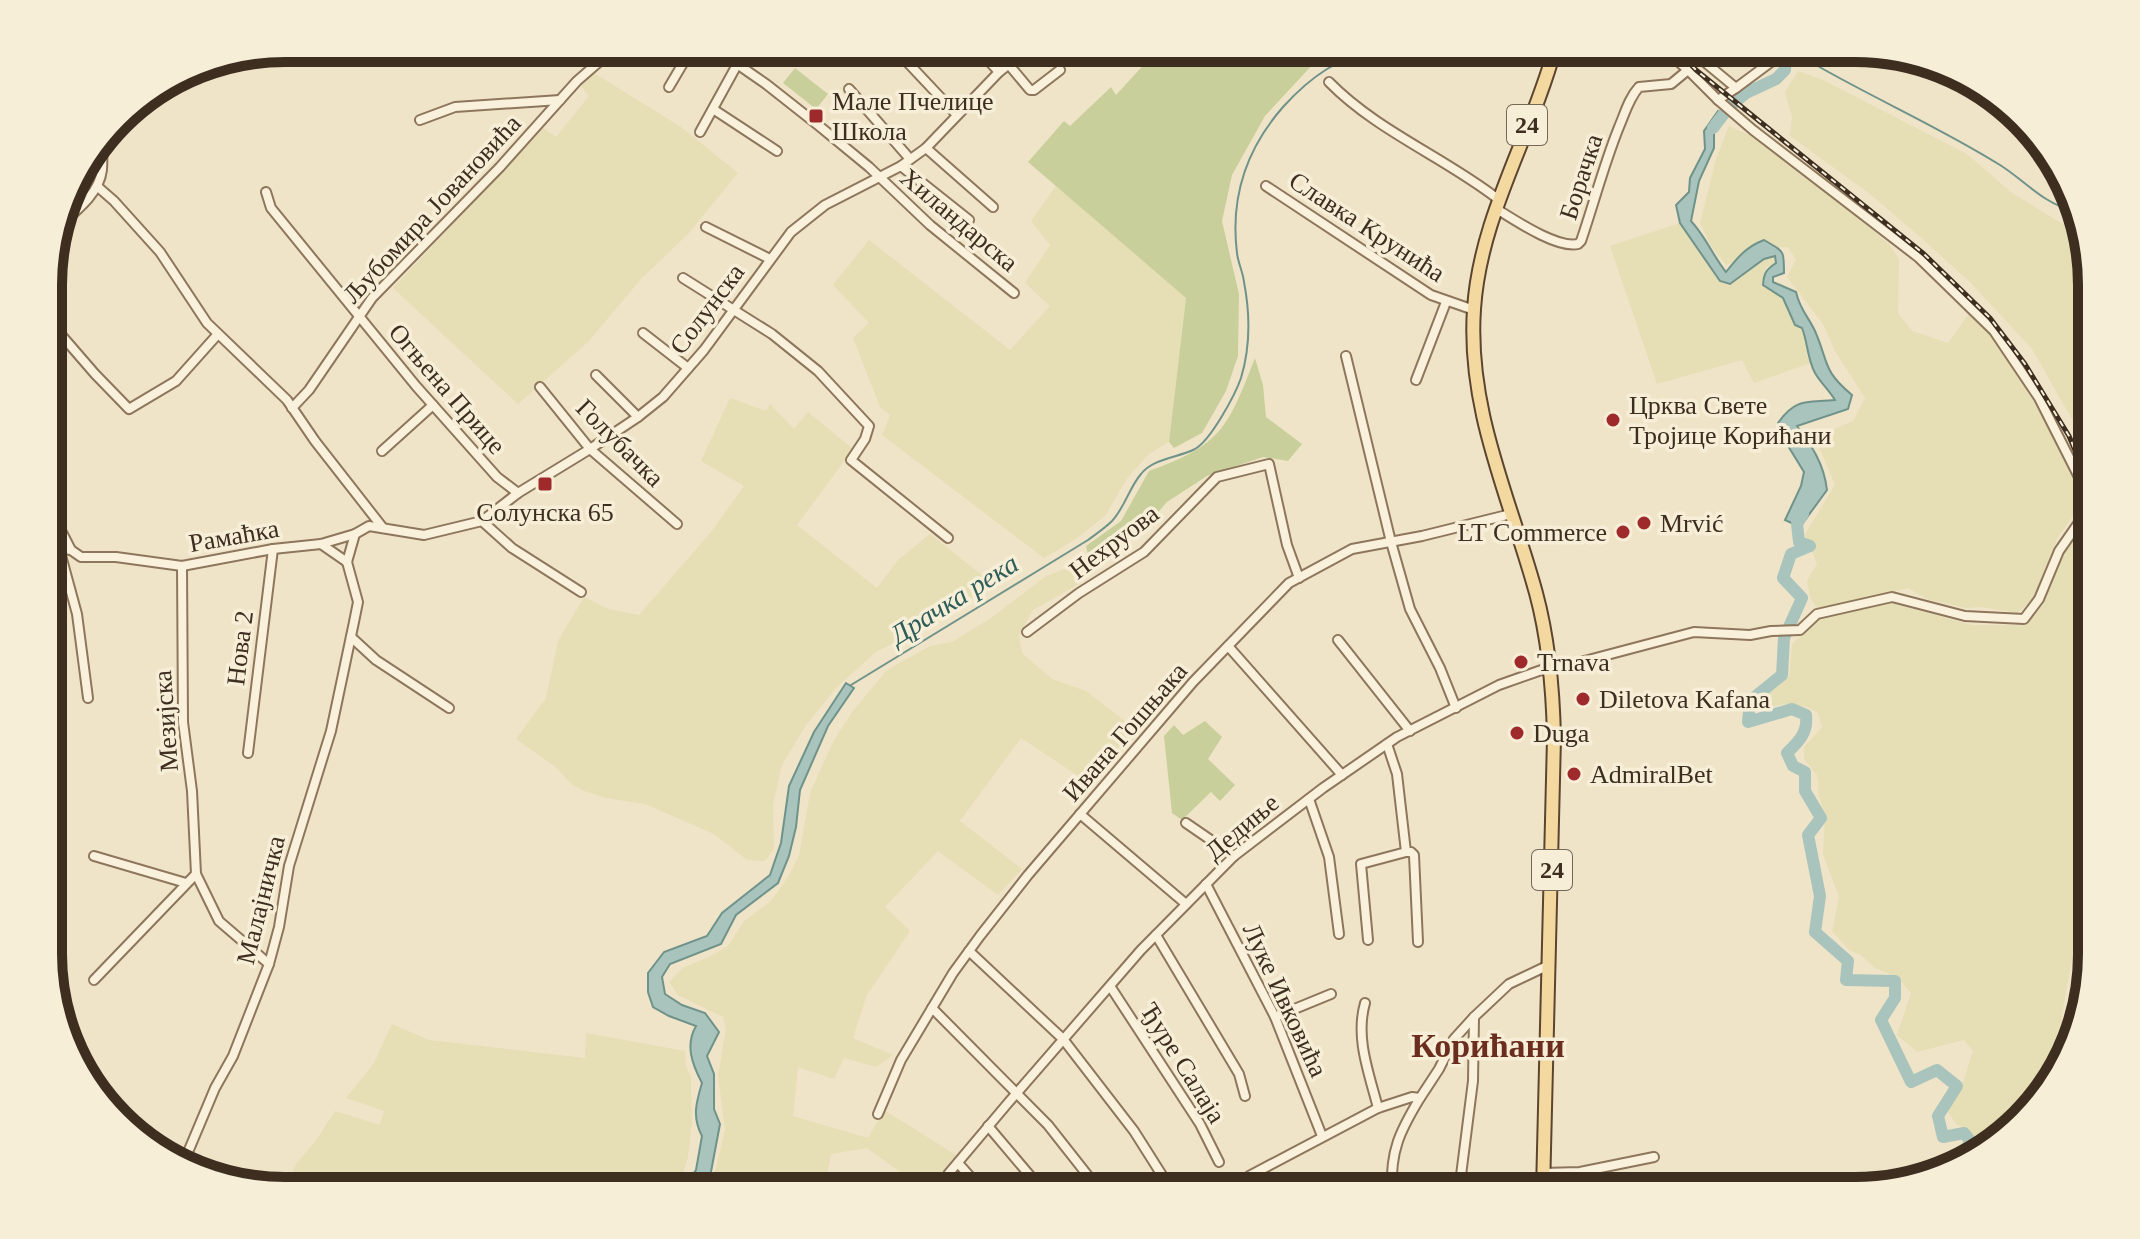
<svg xmlns="http://www.w3.org/2000/svg" width="2140" height="1239" font-family="'Times New Roman',serif">
<style>
.farmland{fill:#e6deb5}
.green{fill:#c9cf9b}
.water{fill:#a9c4bc;stroke:#6f938a;stroke-width:2}
.lines{fill:none;stroke-linecap:round;stroke-linejoin:round}
.stream{stroke:#6f938a;stroke-width:2}
.river{stroke:#a9c4bc;stroke-width:12}
.street-casing{stroke:#8d765c;stroke-width:12}
.primary-casing{stroke:#5b4430;stroke-width:16}
.street{stroke:#faf1dc;stroke-width:8}
.primary{stroke:#f3d9a0;stroke-width:12}
.rail-casing{stroke:#3d2e20;stroke-width:5}
.rail{stroke:#f7eed8;stroke-width:2;stroke-dasharray:6;stroke-linecap:butt}
.poi-dot{fill:#9e2a2b;stroke:#f7eed8;stroke-width:3}
.labels{text-anchor:middle;dominant-baseline:central;stroke-width:7;stroke-linejoin:round;paint-order:stroke}
.shield{fill:#f7eed8;stroke:#756857;stroke-width:2}
.shield-label{font-size:24px;font-weight:bold;fill:#3d2e20}
.poi-label{font-size:26px;fill:#3d2e20;stroke:#f7eed8;text-anchor:start}
.street-label{font-size:26px;fill:#3d2e20;stroke:#f7eed8}
.water-label{font-size:28px;font-style:italic;fill:#2f5d5a;stroke:#f7eed8}
.district-label{font-size:34px;font-weight:bold;fill:#6b2e1e;stroke:#f7eed8}
.rim{fill:none;stroke:#3d2e20;stroke-width:10}
</style>
<rect width="100%" height="100%" fill="#f0e4c8"/>
<g class="farmland">
<path d="M1798 71 1821 79 1967 154 2012 193 2079 234 2091 269V467L2081 435 2032 349 1970 282 1919 236 1870 194 1790 136 1792 117 1785 92Z"/>
<path d="M594 73 681 127 738 173 688 234 641 279 588 342 518 404 393 288 543 128 556 137 589 96 580 85Z"/>
<path d="M1729 126 1760 140 1787 159 1889 244 1899 259 1898 313 1912 331 1948 343 1970 312 1994 337 2036 406 2086 498 2058 537 2033 599 2017 613 1982 607 1966 608 1929 600 1908 588 1861 601 1817 608 1810 597 1807 581 1817 564 1805 534 1835 485 1811 428 1832 430 1853 421 1865 398 1835 351 1823 324 1787 277 1796 260 1788 247 1768 248 1726 265 1711 246 1700 223 1716 159Z"/>
<path d="M1056 186 1186 298 1169 442 1149 454 1128 477 1105 516 1076 539 1044 558 882 435 890 415 880 407 853 338 869 323 833 285 869 240 1010 350 1050 306 1025 283 1050 245 1031 221Z"/>
<path d="M1680 223 1720 281 1730 284 1764 259 1775 256 1776 263 1766 268 1763 274V285L1783 298 1795 325 1802 328 1809 346 1807 355 1811 363 1754 383 1742 360 1657 384 1610 246Z"/>
<path d="M730 398 766 411 770 404 794 429 808 412 853 449 797 525 877 588 898 560 930 534 997 587 954 604 921 629 876 652 836 688 806 725 782 765 773 804 774 849 765 861 747 860 714 834 645 804 605 798 584 791 571 784 557 768 516 739 546 698 558 641 584 597 608 609 639 615 711 532 744 486 701 461Z"/>
<path d="M2091 515 2092 848 2062 1014 2060 1073 1986 1151 1975 1155 1976 1150 1970 1132 1956 1124 1948 1112 1963 1082 1973 1051 1964 1040 1917 1052 1897 1035 1911 993 1897 977 1875 968 1861 955 1849 950 1832 931 1839 897 1823 854 1825 816 1819 796 1817 775 1804 759V747L1822 727 1818 713 1807 707 1786 704 1767 707 1760 701 1789 677 1792 644 1822 618 1893 603 1972 625H2026L2079 528Z"/>
<path d="M1076 565 1096 566 1079 584 1033 610 1019 635 1022 653 1052 679 1086 691 1138 731 1092 785 1021 738 960 821 1022 869 998 895 938 851 885 907 910 931 867 995 853 1038 893 1055 876 1067 844 1058 834 1079 798 1067 793 1116 868 1138 884 1110 956 1155 926 1191 867 1148 831 1154 824 1191H706L716 1168 725 1130 718 1075 726 1029 723 1017 678 995 669 982 684 967 707 958 728 946 744 921 771 901 788 877 799 855 810 793 833 742 852 712 887 670 930 646 952 642 991 618 1046 576Z"/>
<path d="M392 1024 429 1040 585 1058 586 1033 685 1051 686 1067 691 1077 692 1122 688 1157 680 1183 675 1191H283L297 1163 315 1142 335 1111 380 1125 384 1111 346 1098 374 1063Z"/>
</g>
<g class="green">
<path d="M1159 48H1338L1341 52 1315 62 1265 116 1232 175 1222 221 1239 294 1238 356 1226 391 1202 433 1174 448 1169 442 1186 298 1028 162 1064 121 1070 126 1111 87 1116 95Z"/>
<path d="M795 68 828 94 816 109 783 83Z"/>
<path d="M1255 358 1263 385 1266 417 1302 444 1288 461 1263 457 1207 476 1167 502 1146 526 1121 549 1096 566 1090 564 1086 546 1121 521 1149 471C1222 445 1228 427 1255 358Z"/>
<path d="M1205 721 1222 737 1208 759 1235 785 1220 801 1211 792 1182 820 1172 813 1164 736 1174 725 1183 735Z"/>
</g>
<g class="water">
<path d="M1718 111 1725 118 1714 131V148L1699 181 1691 221C1706 237 1713 256 1726 272 1738 257 1746 247 1764 240 1784 252 1784 249 1784 273L1773 277V282L1796 292C1800 310 1808 316 1815 331 1829 363 1822 370 1852 395L1848 409 1797 426C1812 446 1824 464 1827 490L1800 527 1785 520 1801 486 1804 472 1785 441 1778 423C1796 397 1808 403 1835 400 1829 390 1820 382 1815 373 1807 358 1808 343 1802 328L1795 325 1783 298 1763 285C1764 272 1766 270 1776 263L1775 256 1764 259 1730 284 1720 281 1680 223 1676 205 1689 192 1690 178 1705 149 1704 131Z"/>
<path d="M846 683 854 688 828 726 800 790 796 827 789 856 778 883 736 915 721 944 670 964 662 977 665 994 682 1005 705 1013 719 1032 707 1056 714 1074V1109L720 1124 710 1177 700 1191H681L696 1170 702 1136C692 1117 696 1103 702 1083 692 1064 685 1045 696 1026L669 1016 653 1007 648 992V973L664 952 707 936 722 913 770 875 781 843 789 786 814 732Z"/>
</g>
<g class="lines">
<g class="stream">
<path d="M1800 48 1816 57V65C1877 100 1941 128 2000 165 2024 180 2044 204 2072 210"/>
<path d="M851 685 1088 540C1096 534 1105 528 1112 521 1125 507 1129 488 1141 474 1153 458 1178 458 1195 449 1211 440 1235 395 1241 378 1250 348 1250 313 1244 282 1243 272 1238 263 1237 253 1230 197 1247 148 1283 107 1310 77 1340 56 1380 48"/>
</g>
<g class="river">
<path d="M1713 128 1729 107 1746 93 1776 79 1785 70 1786 48"/>
<path d="M1803 514 1797 524 1799 542 1810 546 1791 554 1783 578 1802 598 1784 638 1782 675 1750 701 1748 722 1792 709 1806 715C1808 733 1799 741 1787 753L1793 766 1805 772V791L1821 818 1808 835 1820 896 1815 932 1848 961 1846 980 1895 981V998L1881 1020 1911 1082 1937 1070 1957 1086 1938 1116 1943 1137 1964 1133 1971 1142 1956 1162"/>
</g>
<g class="street-casing">
<g id="street">
<path d="M714 48 766 84 818 125 869 167 930 225 1014 293"/>
<path d="M894 48 957 115"/>
<path d="M977 48 999 72"/>
<path d="M1663 48 1688 70"/>
<path d="M1009 65 1030 90H1034L1060 70"/>
<path d="M1329 82C1377 131 1444 157 1498 199"/>
<path d="M669 87 692 48"/>
<path d="M1736 88 1771 62"/>
<path d="M849 89 910 159"/>
<path d="M1718 100 1753 130 1918 257 1994 331 2039 398 2087 493 2091 506"/>
<path d="M713 109 777 151"/>
<path d="M420 120 455 107 560 100"/>
<path d="M700 132 738 63"/>
<path d="M926 148 993 207"/>
<path d="M901 166 969 220"/>
<path d="M1266 186 1431 295 1474 310"/>
<path d="M98 187 114 201 160 252 207 323 287 400 315 441 383 528"/>
<path d="M266 192 271 208 416 386 497 477 518 493"/>
<path d="M1495 208C1513 219 1557 249 1578 244L1581 241C1594 203 1604 164 1619 127 1625 113 1629 98 1639 87L1671 84 1688 70 1718 100 1736 88 1701 59 1696 48"/>
<path d="M59 226C76 211 99 194 102 170 103 158 101 150 105 138"/>
<path d="M706 227 770 259"/>
<path d="M683 278 772 334 818 371 869 426 865 439 851 460 948 538"/>
<path d="M50 322 95 374 129 409 176 381 218 334"/>
<path d="M643 333 688 368"/>
<path d="M1346 356 1391 542 1410 609 1440 668 1456 708"/>
<path d="M596 375 638 417"/>
<path d="M1416 380 1446 302"/>
<path d="M540 387 590 449 677 524"/>
<path d="M292 408 309 390 372 298 500 167 577 81 615 48"/>
<path d="M382 451 433 405"/>
<path d="M50 509 71 550 81 557H116L182 566 273 549 321 544 355 534 369 526 424 535 482 521 518 493 590 449 638 417 663 397 704 350 791 232 825 205 901 166 926 148 999 72 1030 48"/>
<path d="M482 521 512 548 581 592"/>
<path d="M321 544 347 562"/>
<path d="M71 550 59 548 77 614 88 698"/>
<path d="M182 566 183 722 192 791 196 874 219 921 269 964"/>
<path d="M1027 632 1079 593 1144 552 1217 477 1269 464 1287 545 1299 578"/>
<path d="M351 637 376 660 449 708"/>
<path d="M1338 640 1410 731"/>
<path d="M1228 646 1342 775"/>
<path d="M248 753 273 549"/>
<path d="M1309 799 1329 857 1339 934"/>
<path d="M1080 814 1186 904"/>
<path d="M1186 823 1234 856"/>
<path d="M1406 852H1411L1414 855 1418 942"/>
<path d="M94 856 186 883"/>
<path d="M1206 884 1275 1017 1322 1136"/>
<path d="M1156 935 1239 1074 1245 1096"/>
<path d="M1368 940 1361 864 1406 852 1397 774 1387 744"/>
<path d="M969 951 1063 1039 1134 1131 1172 1191"/>
<path d="M94 980 196 874"/>
<path d="M1110 986 1200 1124 1219 1162"/>
<path d="M1365 1003C1355 1038 1369 1073 1378 1108"/>
<path d="M932 1008 1048 1125 1100 1191"/>
<path d="M1275 1017 1331 994"/>
<path d="M878 1114 901 1060 953 973 980 936 1028 875 1193 682 1289 583 1352 549 1422 536 1511 514"/>
<path d="M988 1126 1043 1191"/>
<path d="M958 1163 983 1191"/>
<path d="M183 1164 215 1088 233 1056 269 964 279 927 289 866 331 731 354 622 358 602 347 562 355 534"/>
<path d="M1543 1173 1580 1172 1654 1157"/>
<path d="M1249 1176 1378 1108 1412 1097 1420 1098 1439 1069 1454 1039 1474 1017 1509 984 1549 965"/>
<path d="M938 1191 949 1173 1008 1103 1141 950 1234 856 1323 788 1397 737 1499 685 1550 667 1573 664 1694 632 1750 635 1771 631 1800 630 1817 614 1892 597 1965 616 2024 619 2039 599 2059 551 2091 505"/>
<path d="M1392 1191C1390 1151 1400 1131 1420 1098"/>
<path d="M1459 1191 1473 1081 1474 1017"/>
</g>
</g>
<g class="primary-casing">
<path id="primary" d="M1543 1191 1554 738C1553 689 1549 641 1536 593 1510 498 1467 410 1474 309 1480 216 1531 137 1555 48"/>
</g>
<use href="#street" class="street"/>
<use href="#primary" class="primary"/>
<g class="rail-casing">
<g id="rail">
<path d="M1675 48 1696 70 1924 254 1990 318 2025 364 2069 436 2091 488"/>
<path d="M2078 1013 2092 925"/>
</g>
</g>
<use href="#rail" class="rail"/>
</g>
<g class="poi-dot">
<rect x="808" y="108" width="16" height="16" rx="4"/>
<circle cx="1613" cy="420" r="8"/>
<rect x="537" y="476" width="16" height="16" rx="4"/>
<circle cx="1644" cy="523" r="8"/>
<circle cx="1623" cy="532" r="8"/>
<circle cx="1521" cy="662" r="8"/>
<circle cx="1583" cy="699" r="8"/>
<circle cx="1517" cy="733" r="8"/>
<circle cx="1574" cy="774" r="8"/>
</g>
<g class="labels">
<g class="shield">
<rect x="1507" y="105" width="40" height="40" rx="6"/>
<rect x="1532" y="850" width="40" height="40" rx="6"/>
</g>
<g class="shield-label">
<text x="1527" y="125">24</text>
<text x="1552" y="870">24</text>
</g>
<g class="poi-label">
<text x="832" y="101">Мале Пчелице<tspan x="832" dy="30">Школа</tspan></text>
<text x="1629" y="405">Црква Свете<tspan x="1629" dy="30">Тројице Корићани</tspan></text>
<text x="545" y="512" text-anchor="middle">Солунска 65</text>
<text x="1660" y="523">Mrvić</text>
<text x="1607" y="532" text-anchor="end">LT Commerce</text>
<text x="1537" y="662">Trnava</text>
<text x="1599" y="699">Diletova Kafana</text>
<text x="1533" y="733">Duga</text>
<text x="1590" y="774">AdmiralBet</text>
</g>
<g class="street-label">
<text transform="translate(1581 177) rotate(-72)">Борачка</text>
<text transform="translate(432 209) rotate(-47)">Љубомира Јовановића</text>
<text transform="translate(959 220) rotate(40)">Хиландарска</text>
<text transform="translate(1367 227) rotate(33)">Славка Крунића</text>
<text transform="translate(707 309) rotate(-53)">Солунска</text>
<text transform="translate(447 389) rotate(49)">Огњена Прице</text>
<text transform="translate(620 443) rotate(45)">Голубачка</text>
<text transform="translate(234 536) rotate(-10)">Рамаћка</text>
<text transform="translate(1114 542) rotate(-37)">Нехруова</text>
<text transform="translate(240 648) rotate(-83)">Нова 2</text>
<text transform="translate(166 721) rotate(-94)">Мезијска</text>
<text transform="translate(1125 732) rotate(-49)">Ивана Гошњака</text>
<text transform="translate(1242 827) rotate(-40)">Дедиње</text>
<text transform="translate(261 900) rotate(-76)">Малајничка</text>
<text transform="translate(1285 1000) rotate(65)">Луке Ивковића</text>
<text transform="translate(1183 1063) rotate(58)">Ђуре Салаја</text>
</g>
<g class="water-label">
<text transform="translate(954 599) rotate(-32)">Драчка река</text>
</g>
<g class="district-label">
<text x="1488" y="1045">Корићани</text>
</g>
</g>
<path d="M0 0H2140V1239H0ZM285 62H1855A223 223 0 0 1 2078 285V954A223 223 0 0 1 1855 1177H285A223 223 0 0 1 62 954V285A223 223 0 0 1 285 62Z" fill="#f7eed8" fill-rule="evenodd"/>
<path class="rim" d="M285 62H1855A223 223 0 0 1 2078 285V954A223 223 0 0 1 1855 1177H285A223 223 0 0 1 62 954V285A223 223 0 0 1 285 62Z"/>
</svg>
